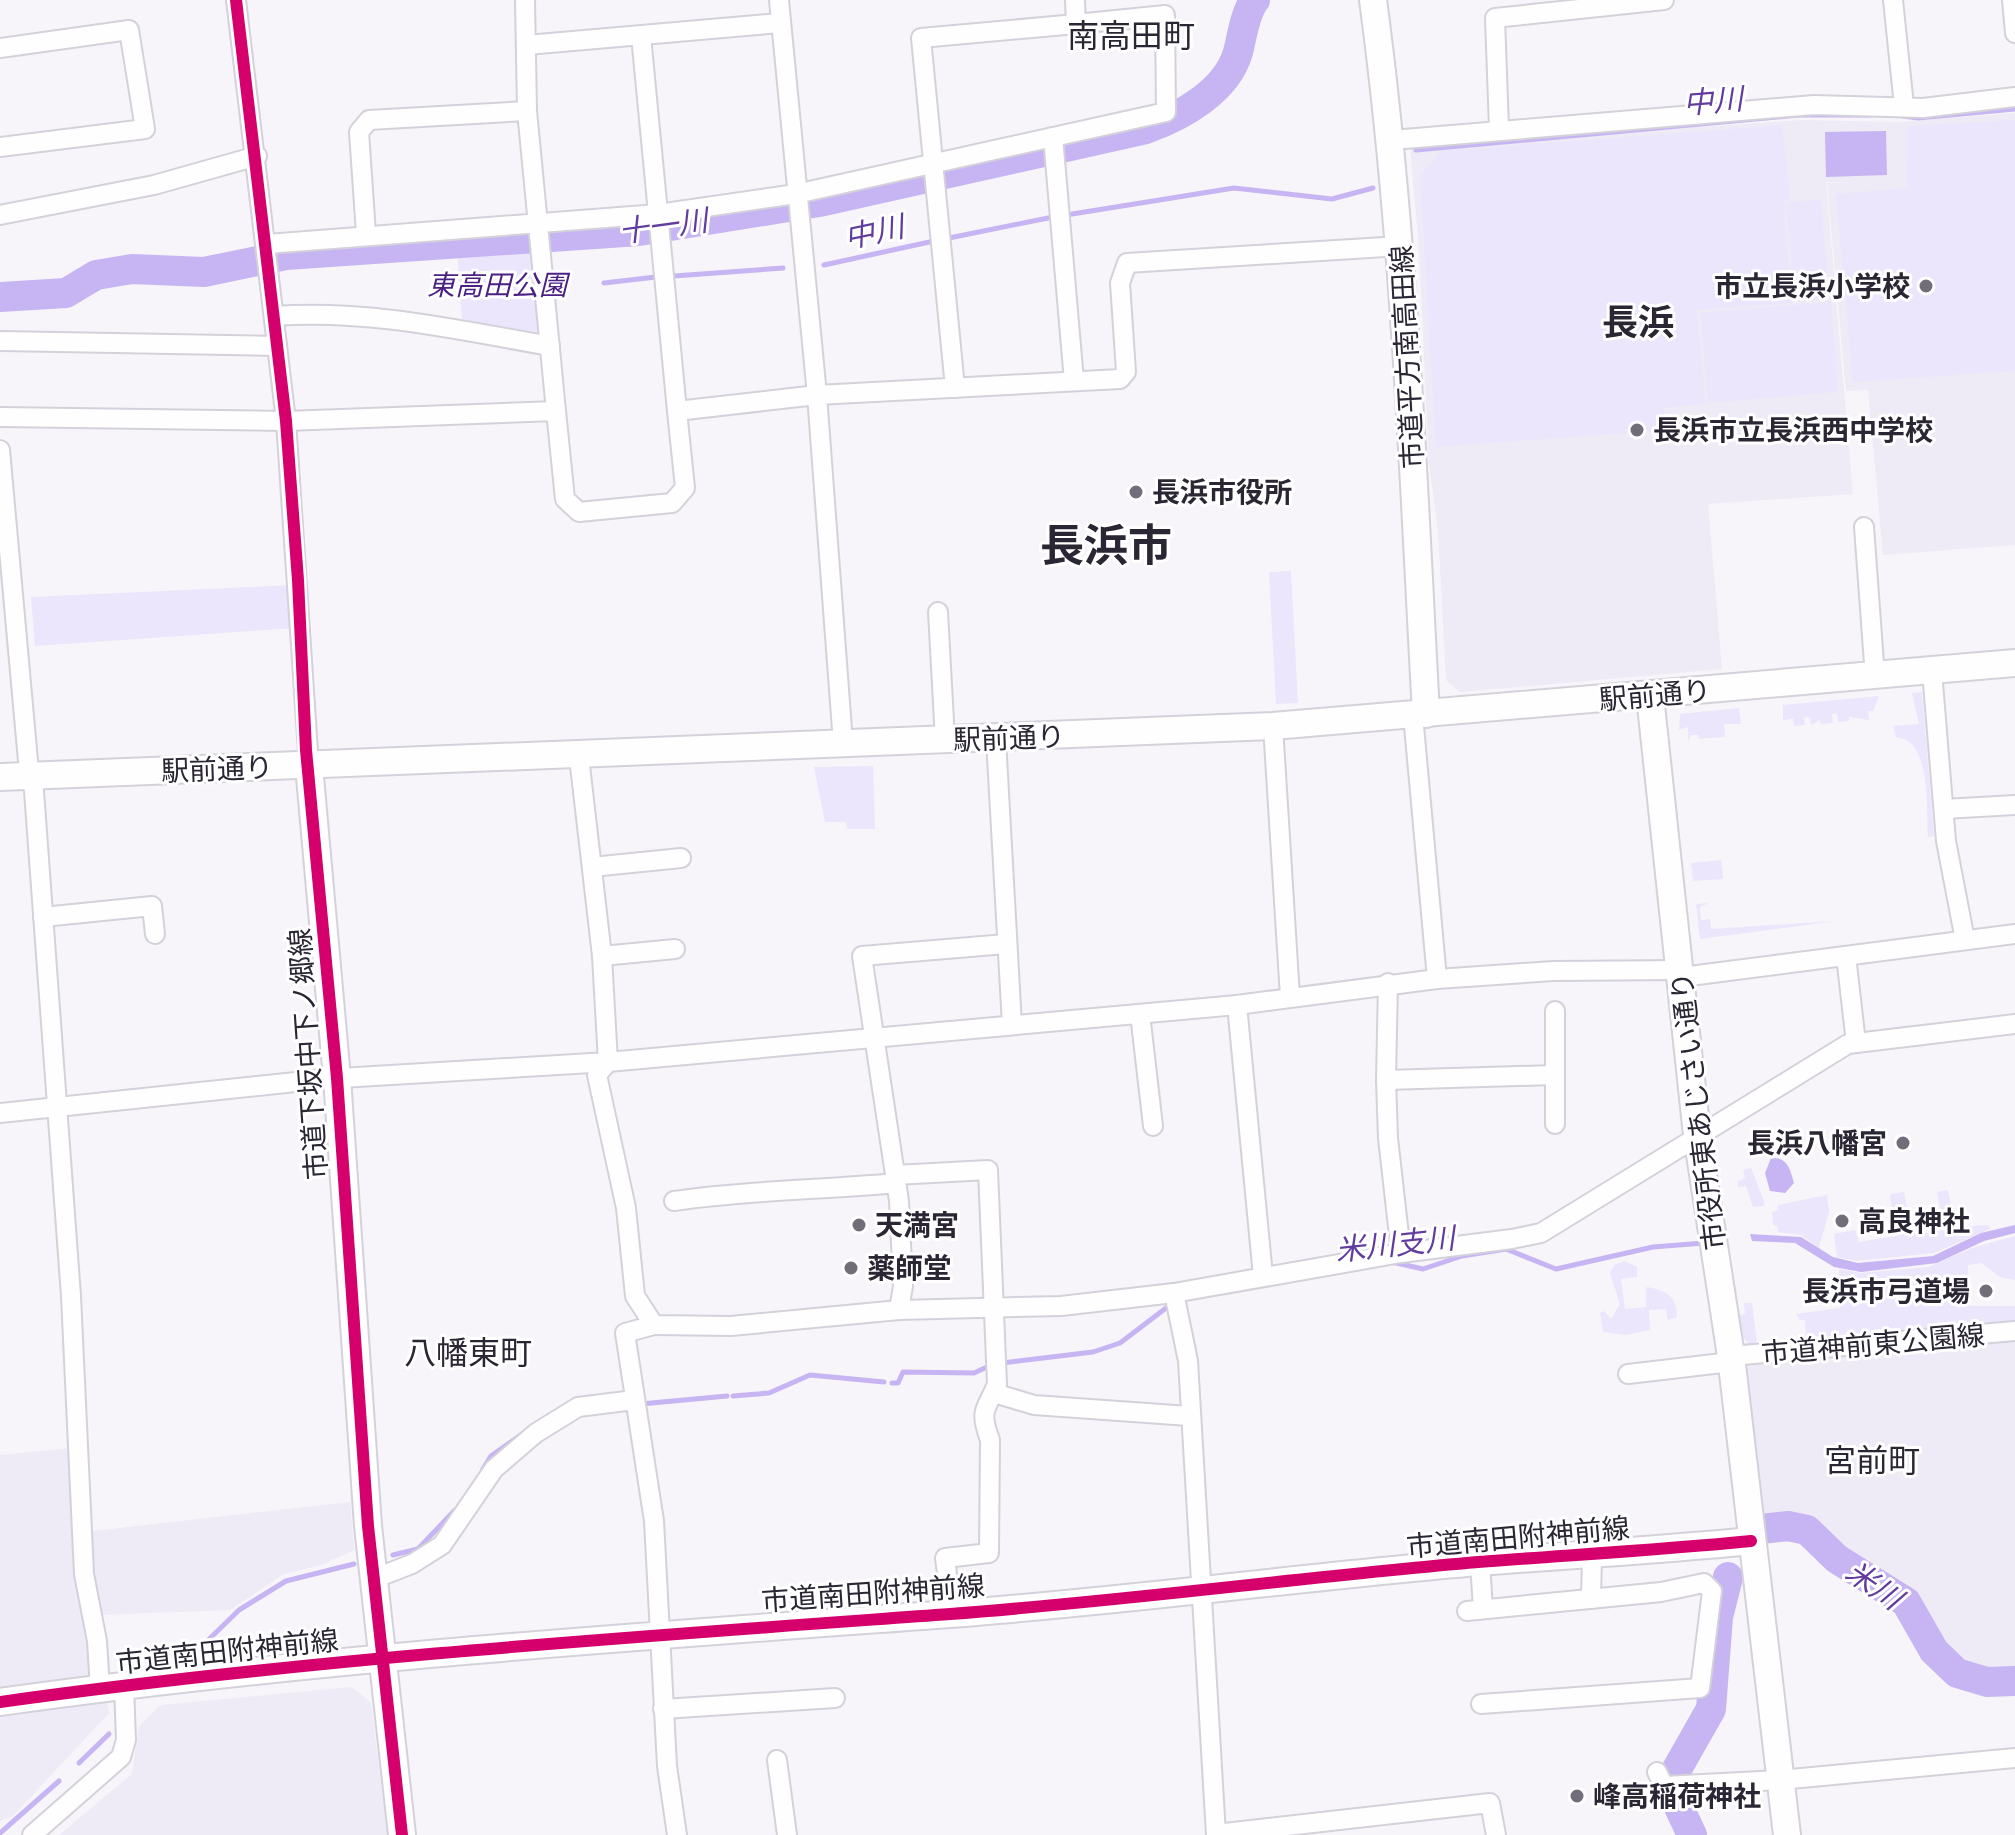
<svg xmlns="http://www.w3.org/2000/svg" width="2015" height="1835" font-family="'Source Serif 4','Noto Sans JP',serif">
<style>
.built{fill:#eeeaf6}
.green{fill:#ebe6fb}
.water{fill:#c7b4f2}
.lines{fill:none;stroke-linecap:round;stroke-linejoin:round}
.stream{stroke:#c7b4f2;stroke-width:5}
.river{stroke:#c7b4f2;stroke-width:30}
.street-casing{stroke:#d4d1da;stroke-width:22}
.secondary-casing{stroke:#d4d1da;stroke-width:30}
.street{stroke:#fefefe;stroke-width:18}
.secondary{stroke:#fefefe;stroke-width:26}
.cycleway-casing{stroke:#fff;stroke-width:17}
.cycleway{stroke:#d6006c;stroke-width:12}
.poi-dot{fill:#726e79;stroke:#fff;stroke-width:3}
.labels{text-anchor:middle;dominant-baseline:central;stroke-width:6;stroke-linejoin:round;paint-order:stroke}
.park-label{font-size:28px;font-style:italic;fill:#4b2083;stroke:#fff}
.poi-label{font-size:28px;font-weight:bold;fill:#2a2633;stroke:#fff;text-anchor:start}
.street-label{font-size:28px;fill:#2a2633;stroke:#fff}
.water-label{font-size:30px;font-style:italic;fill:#623b9f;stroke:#fff}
.quarter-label{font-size:32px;fill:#2a2633;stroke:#fff}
.district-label{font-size:36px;font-weight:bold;fill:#2a2633;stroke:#fff}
.town-label{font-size:44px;font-weight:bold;fill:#2a2633;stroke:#fff}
</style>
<rect width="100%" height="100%" fill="#f7f5fa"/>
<g class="built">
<path d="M2015 113V545L1883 555 1868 390 1846 391 1827 183 1851 182H1826L1853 494 1708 504 1722 669 1460 692 1446 680 1438 530 1429 464 1419 249 1410 147 1802 120 1899 122Z"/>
<path d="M2015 1341V1676L1995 1678 1962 1670 1950 1660 1912 1595 1846 1554 1816 1526 1790 1518 1765 1520 1755 1462 1747 1368 1752 1361Z"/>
<path d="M71 1448 75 1533 350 1502 354 1550 321 1565 284 1574 230 1610 96 1615 109 1713 13 1816 0 1821V1455Z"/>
<path d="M352 1687 371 1703 387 1835H59L132 1774 139 1726 161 1705Z"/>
</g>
<g class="green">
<path d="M2015 120V371L1853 382 1836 194 1907 188 1908 126Z"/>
<path d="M1782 125 1790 200 1784 201 1792 303 1697 310 1706 404 1664 408 1666 430 1436 447 1420 176 1441 151Z"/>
<path d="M1821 200 1829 299 1794 301 1786 202Z"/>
<path d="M531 244 541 336 462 319 457 250Z"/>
<path d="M1831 302 1838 392 1708 403 1700 313Z"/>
<path d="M1291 571 1298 703 1276 704 1269 572Z"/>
<path d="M295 585V628L35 646 31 597Z"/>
<path d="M1922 692 1934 836 1928 837C1926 808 1932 740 1896 737L1893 726 1919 724 1912 693Z"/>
<path d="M1879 696 1873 711H1868L1869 720 1849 717V721L1838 722 1837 713 1832 714 1833 723 1821 724 1820 720 1811 725 1810 717 1804 718 1805 725 1794 726 1793 718 1783 721V705Z"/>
<path d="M1739 708 1741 724H1724L1725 737 1699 739 1698 735H1691L1688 741V727L1679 730 1680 714Z"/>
<path d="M873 766 875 829H847L846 822H825L814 767Z"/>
<path d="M1721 860 1723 879 1693 881 1691 863Z"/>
<path d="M1709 903 1700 907 1701 920 1710 919 1711 929 1836 921 1700 939 1696 904Z"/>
<path d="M1751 1168 1764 1201V1206L1753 1207 1746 1186 1738 1187V1181L1745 1178 1743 1170Z"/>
<path d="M1948 1190 1955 1227 1989 1225 1990 1229 1934 1253 1857 1261 1837 1257 1834 1234 1855 1230 1859 1242 1896 1236 1890 1194 1904 1192 1911 1231 1919 1234 1944 1230 1937 1192Z"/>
<path d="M1827 1195 1829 1211 1819 1248 1801 1235 1778 1232 1777 1226 1773 1225 1772 1212 1778 1210V1205Z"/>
<path d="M2015 1236V1280L2000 1277 1981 1263 1968 1265 1970 1306H2015V1324L1806 1339 1805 1320H1800L1796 1314 1840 1308 1839 1269 1861 1273 1929 1267 1972 1248Z"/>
<path d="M1625 1261 1637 1267V1277L1621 1279 1625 1309 1646 1307V1287C1666 1290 1677 1296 1677 1317L1668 1320 1666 1309 1649 1310 1650 1330 1625 1335 1603 1332 1600 1313 1604 1311 1611 1319 1620 1304 1610 1273 1614 1265Z"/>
<path d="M1744 1303H1752L1757 1344 1749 1345 1744 1338H1738L1735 1316 1745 1314Z"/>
</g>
<g class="water">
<path d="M1886 131 1887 175 1826 177 1825 132Z"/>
<path d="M1771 1158C1788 1157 1790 1169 1794 1183L1785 1193 1770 1191 1765 1173Z"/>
<path d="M2015 1225V1233L1984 1241 1937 1263 1861 1272 1834 1267 1795 1243 1752 1241 1750 1234 1801 1237 1833 1257 1858 1263 1933 1256 1981 1233Z"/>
</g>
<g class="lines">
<g class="stream">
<path d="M1903 116 1918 118 2015 109"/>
<path d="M1416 150 1799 115H1869"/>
<path d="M1066 215 1234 188 1332 199 1373 188"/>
<path d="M949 238 1053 217"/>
<path d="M824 265 934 241"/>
<path d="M674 276 783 268"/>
<path d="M604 283 656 277"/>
<path d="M1392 1262 1423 1269 1462 1256 1506 1249 1556 1269 1653 1247 1704 1243"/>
<path d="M1002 1363 1093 1352 1120 1343 1170 1305"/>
<path d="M892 1383H898L903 1372 974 1373 987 1367"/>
<path d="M733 1396 769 1393 810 1375 884 1382"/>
<path d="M641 1404 727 1396"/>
<path d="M483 1469 491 1456 542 1420"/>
<path d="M393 1555 418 1549 455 1510"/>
<path d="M196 1652 239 1610 286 1581 354 1564"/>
<path d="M79 1763 109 1734"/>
<path d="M0 1833 59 1781"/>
</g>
<g class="river">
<path d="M0 297 66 293 96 275 132 269 204 272 286 255 639 231 819 202 1146 129C1182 116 1227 91 1238 52 1242 37 1245 12 1255 0"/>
<path d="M1761 1529 1788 1526 1807 1530 1837 1559 1906 1602 1934 1651 1957 1673 1987 1682 2015 1681"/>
<path d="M1692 1835 1677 1803 1673 1776 1711 1709 1718 1617 1728 1577"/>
</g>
<g class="street-casing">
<g id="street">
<path d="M236 0 286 421 309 766"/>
<path d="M525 0 527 111"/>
<path d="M1893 0 1904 106"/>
<path d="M2012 0 2015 33"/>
<path d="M641 36 677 411"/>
<path d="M527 45 780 23"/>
<path d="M0 48 129 30 145 129 0 147"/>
<path d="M1499 129 1495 18 1664 0"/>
<path d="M1053 137 1074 381"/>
<path d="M1392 140 1814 105 1923 108 2015 97"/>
<path d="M0 215 154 185 257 156"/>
<path d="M366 234 359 132 369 120 527 111 556 411"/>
<path d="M267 244 658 214 796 194 1166 112 1165 15 1076 24 1075 0"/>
<path d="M274 316C368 309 458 330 550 346"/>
<path d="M0 341 277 346"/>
<path d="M955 388 921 38 1076 24"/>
<path d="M0 417 286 421 556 411 565 499 579 512 672 503 685 488 677 411 817 395 779 0"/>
<path d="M0 450 28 761 34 791 71 1296 84 1574 97 1641 100 1688"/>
<path d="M1864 527 1875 677"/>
<path d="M938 612 945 740"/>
<path d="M1932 671 1946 841 1965 940"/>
<path d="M1413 715 1437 979"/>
<path d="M1273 726 1290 997"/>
<path d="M996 739 1012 1025"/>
<path d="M843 743 817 395 1120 379 1126 372 1120 283 1127 263 1401 246"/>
<path d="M579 757 602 956 608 1062 1237 1005 1437 979 1553 971 1681 970"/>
<path d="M1944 809 2015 805"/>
<path d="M592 867 681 858"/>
<path d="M43 917 152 906 155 934"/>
<path d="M602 956 675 949"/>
<path d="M1846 956 1856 1043"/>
<path d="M1682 977 2015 934"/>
<path d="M1388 983 1386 1080 1555 1075"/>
<path d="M1237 1005 1263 1276"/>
<path d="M1555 1011V1124"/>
<path d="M1140 1014 1153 1126"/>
<path d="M608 1062 597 1075 626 1208 635 1296 654 1325 731 1326 899 1310 1061 1306 1174 1293 1401 1253 1512 1239 1541 1233 1848 1044 2015 1024"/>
<path d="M1386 1080 1388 1138 1401 1253"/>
<path d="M0 1113 324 1079 608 1062"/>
<path d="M895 1175 988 1170 997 1384C987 1410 978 1408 990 1440L989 1553 945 1558 952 1614"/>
<path d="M674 1201C748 1190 822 1190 896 1183"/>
<path d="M1174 1293 1188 1361 1216 1835"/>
<path d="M899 1310 903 1286 899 1201 862 956 1006 944"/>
<path d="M654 1325 625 1333 654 1521 667 1766 677 1835"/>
<path d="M1731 1356 2015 1331"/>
<path d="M1628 1374 1731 1362"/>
<path d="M994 1393 1034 1405 1189 1416"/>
<path d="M1480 1562 1483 1609"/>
<path d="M373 1579 412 1564 442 1545 494 1469 536 1433 578 1407 634 1400"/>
<path d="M1591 1599 1592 1555"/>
<path d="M1467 1611 1661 1592 1704 1583 1712 1591 1700 1688 1481 1704"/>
<path d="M663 1709 835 1698"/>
<path d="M777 1760 787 1835"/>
<path d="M1657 1772 1664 1786 1780 1780 2015 1758"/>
<path d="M1216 1834 1490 1803 1496 1835"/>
<path d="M32 1835 121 1757 126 1740 124 1686"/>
</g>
</g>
<g class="secondary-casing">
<g id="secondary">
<path d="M1373 0C1405 237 1413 476 1426 714"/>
<path d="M1650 696 1697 1135 1731 1356 1787 1835"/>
<path d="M309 766 337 1078 368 1526 402 1835"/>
<path d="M0 777 1273 726 2015 663"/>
<path d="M0 1702C315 1658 633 1637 950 1614 1126 1601 1302 1577 1478 1562 1569 1555 1660 1550 1751 1541"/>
</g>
</g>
<use href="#street" class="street"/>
<use href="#secondary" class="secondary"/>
<g class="cycleway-casing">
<g id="cycleway">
<path d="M236 0 286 421 298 580 306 750 337 1078 368 1526 402 1835"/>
<path d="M0 1702C315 1658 633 1637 950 1614 1126 1601 1302 1577 1478 1562 1569 1555 1660 1550 1751 1541"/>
</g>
</g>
<use href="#cycleway" class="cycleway"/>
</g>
<g class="poi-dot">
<circle cx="1926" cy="286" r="8"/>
<circle cx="1637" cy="430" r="8"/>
<circle cx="1136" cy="492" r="8"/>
<circle cx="1903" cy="1143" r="8"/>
<circle cx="1842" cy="1221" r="8"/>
<circle cx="859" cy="1225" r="8"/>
<circle cx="851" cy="1268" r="8"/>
<circle cx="1986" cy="1291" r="8"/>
<circle cx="1577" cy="1796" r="8"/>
</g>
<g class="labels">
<g class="park-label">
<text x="497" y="285">東高田公園</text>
</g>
<g class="poi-label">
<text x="1910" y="286" text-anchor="end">市立長浜小学校</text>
<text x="1653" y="430">長浜市立長浜西中学校</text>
<text x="1152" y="492">長浜市役所</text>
<text x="1887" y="1143" text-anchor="end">長浜八幡宮</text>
<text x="1858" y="1221">高良神社</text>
<text x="875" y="1225">天満宮</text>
<text x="867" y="1268">薬師堂</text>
<text x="1970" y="1291" text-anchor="end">長浜市弓道場</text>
<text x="1593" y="1796">峰高稲荷神社</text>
</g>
<g class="street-label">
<text transform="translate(1407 357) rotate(-93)">市道平方南高田線</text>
<text transform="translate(1655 695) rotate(-5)">駅前通り</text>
<text transform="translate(1009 738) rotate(-2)">駅前通り</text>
<text transform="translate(217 769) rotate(-2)">駅前通り</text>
<text transform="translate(308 1054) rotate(-94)">市道下坂中下ノ郷線</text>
<text transform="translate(1698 1111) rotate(-97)">市役所東あじさい通り</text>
<text transform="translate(1873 1344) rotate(-5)">市道神前東公園線</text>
<text transform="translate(1518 1537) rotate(-5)">市道南田附神前線</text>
<text transform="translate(873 1593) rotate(-4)">市道南田附神前線</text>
<text transform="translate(227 1651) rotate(-6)">市道南田附神前線</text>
</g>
<g class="water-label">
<text transform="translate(1713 101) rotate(-5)">中川</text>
<text transform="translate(663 226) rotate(-8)">十一川</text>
<text transform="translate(874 232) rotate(-12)">中川</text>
<text transform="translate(1395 1244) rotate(-6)">米川支川</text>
<text transform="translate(1874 1585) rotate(35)">米川</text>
</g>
<g class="quarter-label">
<text x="1131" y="36">南高田町</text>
<text x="468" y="1353">八幡東町</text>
<text x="1872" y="1461">宮前町</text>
</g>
<g class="district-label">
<text x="1638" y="322">長浜</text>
</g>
<g class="town-label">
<text x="1106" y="545">長浜市</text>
</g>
</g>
</svg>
